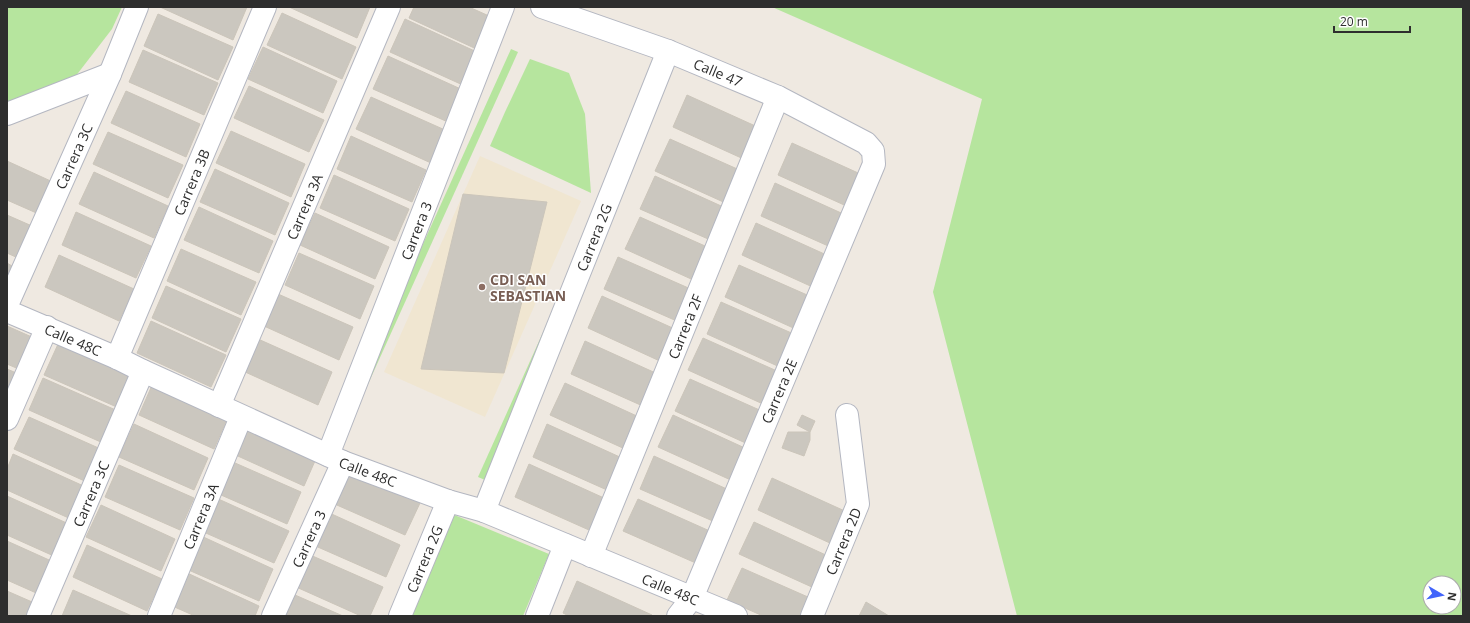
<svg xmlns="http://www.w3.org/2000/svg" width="1470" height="623" font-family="'Open Sans',sans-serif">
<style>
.education{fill:#f0e6d1}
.green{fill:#b6e59e;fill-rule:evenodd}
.building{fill:#cbc7bf;stroke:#cbc5ba}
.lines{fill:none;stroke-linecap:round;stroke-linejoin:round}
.street-casing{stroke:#b4b7c1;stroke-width:24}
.street{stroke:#fff;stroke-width:22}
.education-dot{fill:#8d6e63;stroke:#fff;stroke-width:1.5}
.labels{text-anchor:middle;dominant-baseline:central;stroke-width:3;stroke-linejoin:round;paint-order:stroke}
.street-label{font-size:14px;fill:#2e2e2e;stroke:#fff}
.education-label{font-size:14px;font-weight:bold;fill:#785e54;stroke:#fff;text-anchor:start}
</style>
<rect width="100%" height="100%" fill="#efe9e1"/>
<path class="education" d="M480 156 581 201 485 417 384 372Z"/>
<g class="green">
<path d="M7 7H122L112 29 75 77 7 110Z"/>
<path d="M772 7H1463V616H1017L933 292 982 99ZM1430 583H1454V607H1430Z"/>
<path d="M511 49 518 52 350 424 343 421Z"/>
<path d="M530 59 569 73 585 114 591 193 490 146 505 112Z"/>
<path d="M645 105 485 480 478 477Z"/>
<path d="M452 514 549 554 523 616H411Z"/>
</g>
<g class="building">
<path d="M160 7H247L233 40Z"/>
<path d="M289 7H370L357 38Z"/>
<path d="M414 7H469L498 20 483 52 409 18Z"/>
<path d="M282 13 356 47 342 79 267 45Z"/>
<path d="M158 14 233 47 218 80 144 46Z"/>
<path d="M405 19 479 53 465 86 390 52Z"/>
<path d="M263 47 337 81 323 113 248 79Z"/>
<path d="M143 50 218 83 204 115 129 82Z"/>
<path d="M388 56 463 90 448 122 373 89Z"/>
<path d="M249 86 324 120 309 152 234 118Z"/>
<path d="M126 91 200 124 186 157 111 123Z"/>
<path d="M687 95 762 129 748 161 673 127Z"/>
<path d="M371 97 445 130 431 163 356 129Z"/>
<path d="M231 131 305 164 291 197 216 163Z"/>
<path d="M108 132 183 165 168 198 93 164Z"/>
<path d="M351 136 426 170 412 202 337 169Z"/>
<path d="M670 139 744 172 730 205 655 171Z"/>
<path d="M792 143 867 177 853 209 778 175Z"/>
<path d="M7 161 55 183 41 215 7 200Z"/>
<path d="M215 169 289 203 275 235 200 202Z"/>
<path d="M94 172 168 206 154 238 79 204Z"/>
<path d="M334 175 409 209 395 241 320 208Z"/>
<path d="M655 176 730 210 715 242 640 209Z"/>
<path d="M775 183 850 217 835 249 761 216Z"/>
<path d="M463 194 547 202 504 373 421 369Z"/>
<path d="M199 207 273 241 259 273 184 240Z"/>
<path d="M76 212 151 246 136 278 62 245Z"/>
<path d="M315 213 389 247 375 279 300 245Z"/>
<path d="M7 215 32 226 18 258 7 253Z"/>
<path d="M640 217 714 250 700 283 625 249Z"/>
<path d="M756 223 831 257 817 289 742 255Z"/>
<path d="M181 249 256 282 241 315 167 281Z"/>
<path d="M299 253 374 286 360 319 285 285Z"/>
<path d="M59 255 134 289 119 321 45 287Z"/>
<path d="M618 257 693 290 679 322 604 289Z"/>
<path d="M7 263 12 266 7 277Z"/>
<path d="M739 265 814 298 800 331 725 297Z"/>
<path d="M166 286 241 319 226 352 152 318Z"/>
<path d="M278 294 353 327 339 360 264 326Z"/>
<path d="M602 296 677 330 662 362 588 328Z"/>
<path d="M721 302 796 335 782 368 707 334Z"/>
<path d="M151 321 226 355 211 387 137 353Z"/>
<path d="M7 326 34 338 21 370 7 364Z"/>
<path d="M703 338 777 371 763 404 688 370Z"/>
<path d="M258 339 332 372 318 405 243 371Z"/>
<path d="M585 341 660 375 645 407 571 374Z"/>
<path d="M59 342 133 376 119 408 44 375Z"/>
<path d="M7 369 21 375 7 407Z"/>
<path d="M43 378 118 411 103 443 29 410Z"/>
<path d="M690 379 764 412 750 445 675 411Z"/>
<path d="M153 383 228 417 214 449 139 415Z"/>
<path d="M565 383 639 417 625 449 550 415Z"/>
<path d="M673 415 747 449 733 481 658 447Z"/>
<path d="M802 415 815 421 810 432 797 425Z"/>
<path d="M29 417 103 450 89 483 14 449Z"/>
<path d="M244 420 318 454 304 486 229 452Z"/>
<path d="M134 424 208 458 194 490 119 457Z"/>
<path d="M547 424 622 458 607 490 533 457Z"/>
<path d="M788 432H810V440L804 456 782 448Z"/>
<path d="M13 454 88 488 73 520 7 490V469Z"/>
<path d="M654 456 729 490 715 522 640 489Z"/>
<path d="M226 459 301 492 287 524 212 491Z"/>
<path d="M529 464 604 498 589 530 515 497Z"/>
<path d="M119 465 194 498 180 530 105 497Z"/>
<path d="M345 469 420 503 405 535 330 502Z"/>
<path d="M772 478 847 512 832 544 758 510Z"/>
<path d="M7 496 71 525 56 557 7 535Z"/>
<path d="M214 497 289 531 274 563 199 530Z"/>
<path d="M638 499 712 532 698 564 623 531Z"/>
<path d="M101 505 175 539 161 571 86 537Z"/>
<path d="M325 511 400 545 386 577 311 544Z"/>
<path d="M754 522 828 556 814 588 739 554Z"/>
<path d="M199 535 273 569 259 601 184 568Z"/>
<path d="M7 541 58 564 43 596 7 580Z"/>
<path d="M87 545 162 579 147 611 73 577Z"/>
<path d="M308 554 383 587 370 616H361L294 586Z"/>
<path d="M742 568 817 601 810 616H763L727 600Z"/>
<path d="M185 572 259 606 255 616H195L170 605Z"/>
<path d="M577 581 652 615 651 616H569L563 613Z"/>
<path d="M73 590 132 616H62Z"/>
<path d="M7 591 39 605 34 616H7Z"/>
<path d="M295 595 343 616H286Z"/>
<path d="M866 602 889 616H859Z"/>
</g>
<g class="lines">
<g class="street-casing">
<g id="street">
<path id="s1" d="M542 7 668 51 778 97 866 143 873 151 874 164 692 598 678 616"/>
<path d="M7 114 110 74"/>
<path id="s2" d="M7 305 110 74 137 7"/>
<path id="s3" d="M7 311 117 358 143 371 343 462 448 501 484 511 736 616"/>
<path id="s4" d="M117 358 265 7"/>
<path id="s5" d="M219 406 389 7"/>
<path d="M7 419 47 327"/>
<path id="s6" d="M328 455 503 7"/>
<path id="s7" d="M484 511 668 51"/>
<path id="s8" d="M591 556 778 97"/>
<path id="s9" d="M38 616 143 371"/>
<path id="s10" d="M159 616 241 417"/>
<path id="s11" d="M273 616 343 462"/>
<path id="s12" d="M400 616 448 501"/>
<path d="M537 616 565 545"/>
<path id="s13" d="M812 616 858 504 847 415"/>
</g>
</g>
<use href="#street" class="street"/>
</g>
<circle class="education-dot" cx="482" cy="287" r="4"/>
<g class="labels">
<g class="street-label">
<text stroke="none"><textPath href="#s1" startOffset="188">Calle 47</textPath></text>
<text stroke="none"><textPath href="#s2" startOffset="163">Carrera 3C</textPath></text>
<text stroke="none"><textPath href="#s4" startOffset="191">Carrera 3B</textPath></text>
<text stroke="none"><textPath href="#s5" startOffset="217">Carrera 3A</textPath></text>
<text stroke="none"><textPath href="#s6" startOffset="241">Carrera 3</textPath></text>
<text stroke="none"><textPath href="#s7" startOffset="295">Carrera 2G</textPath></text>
<text stroke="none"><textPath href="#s8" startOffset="248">Carrera 2F</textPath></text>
<text stroke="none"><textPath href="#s3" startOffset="72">Calle 48C</textPath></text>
<text transform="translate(779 391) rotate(-67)">Carrera 2E</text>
<text stroke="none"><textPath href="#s3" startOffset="395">Calle 48C</textPath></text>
<text stroke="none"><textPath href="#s9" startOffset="133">Carrera 3C</textPath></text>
<text stroke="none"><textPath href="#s10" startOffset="108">Carrera 3A</textPath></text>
<text stroke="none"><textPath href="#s11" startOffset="85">Carrera 3</textPath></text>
<text stroke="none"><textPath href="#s13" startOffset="81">Carrera 2D</textPath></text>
<text stroke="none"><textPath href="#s12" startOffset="62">Carrera 2G</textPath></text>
<text stroke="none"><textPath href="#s3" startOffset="720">Calle 48C</textPath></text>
</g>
<g class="education-label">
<text x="490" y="279">CDI SAN<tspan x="490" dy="16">SEBASTIAN</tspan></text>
</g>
</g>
<rect width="1470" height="623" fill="none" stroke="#2e2e2e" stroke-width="16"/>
<g transform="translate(1442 595) rotate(99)"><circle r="19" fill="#ffffff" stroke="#ababab"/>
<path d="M0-3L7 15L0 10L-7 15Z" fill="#4264fb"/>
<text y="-6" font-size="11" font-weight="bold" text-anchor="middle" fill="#2e2e2e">N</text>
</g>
<path d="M1334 26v6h76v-6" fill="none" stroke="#2e2e2e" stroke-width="2"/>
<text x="1340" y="26" font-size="12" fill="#2e2e2e" stroke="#ffffff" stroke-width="3" paint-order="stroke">20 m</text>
</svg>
